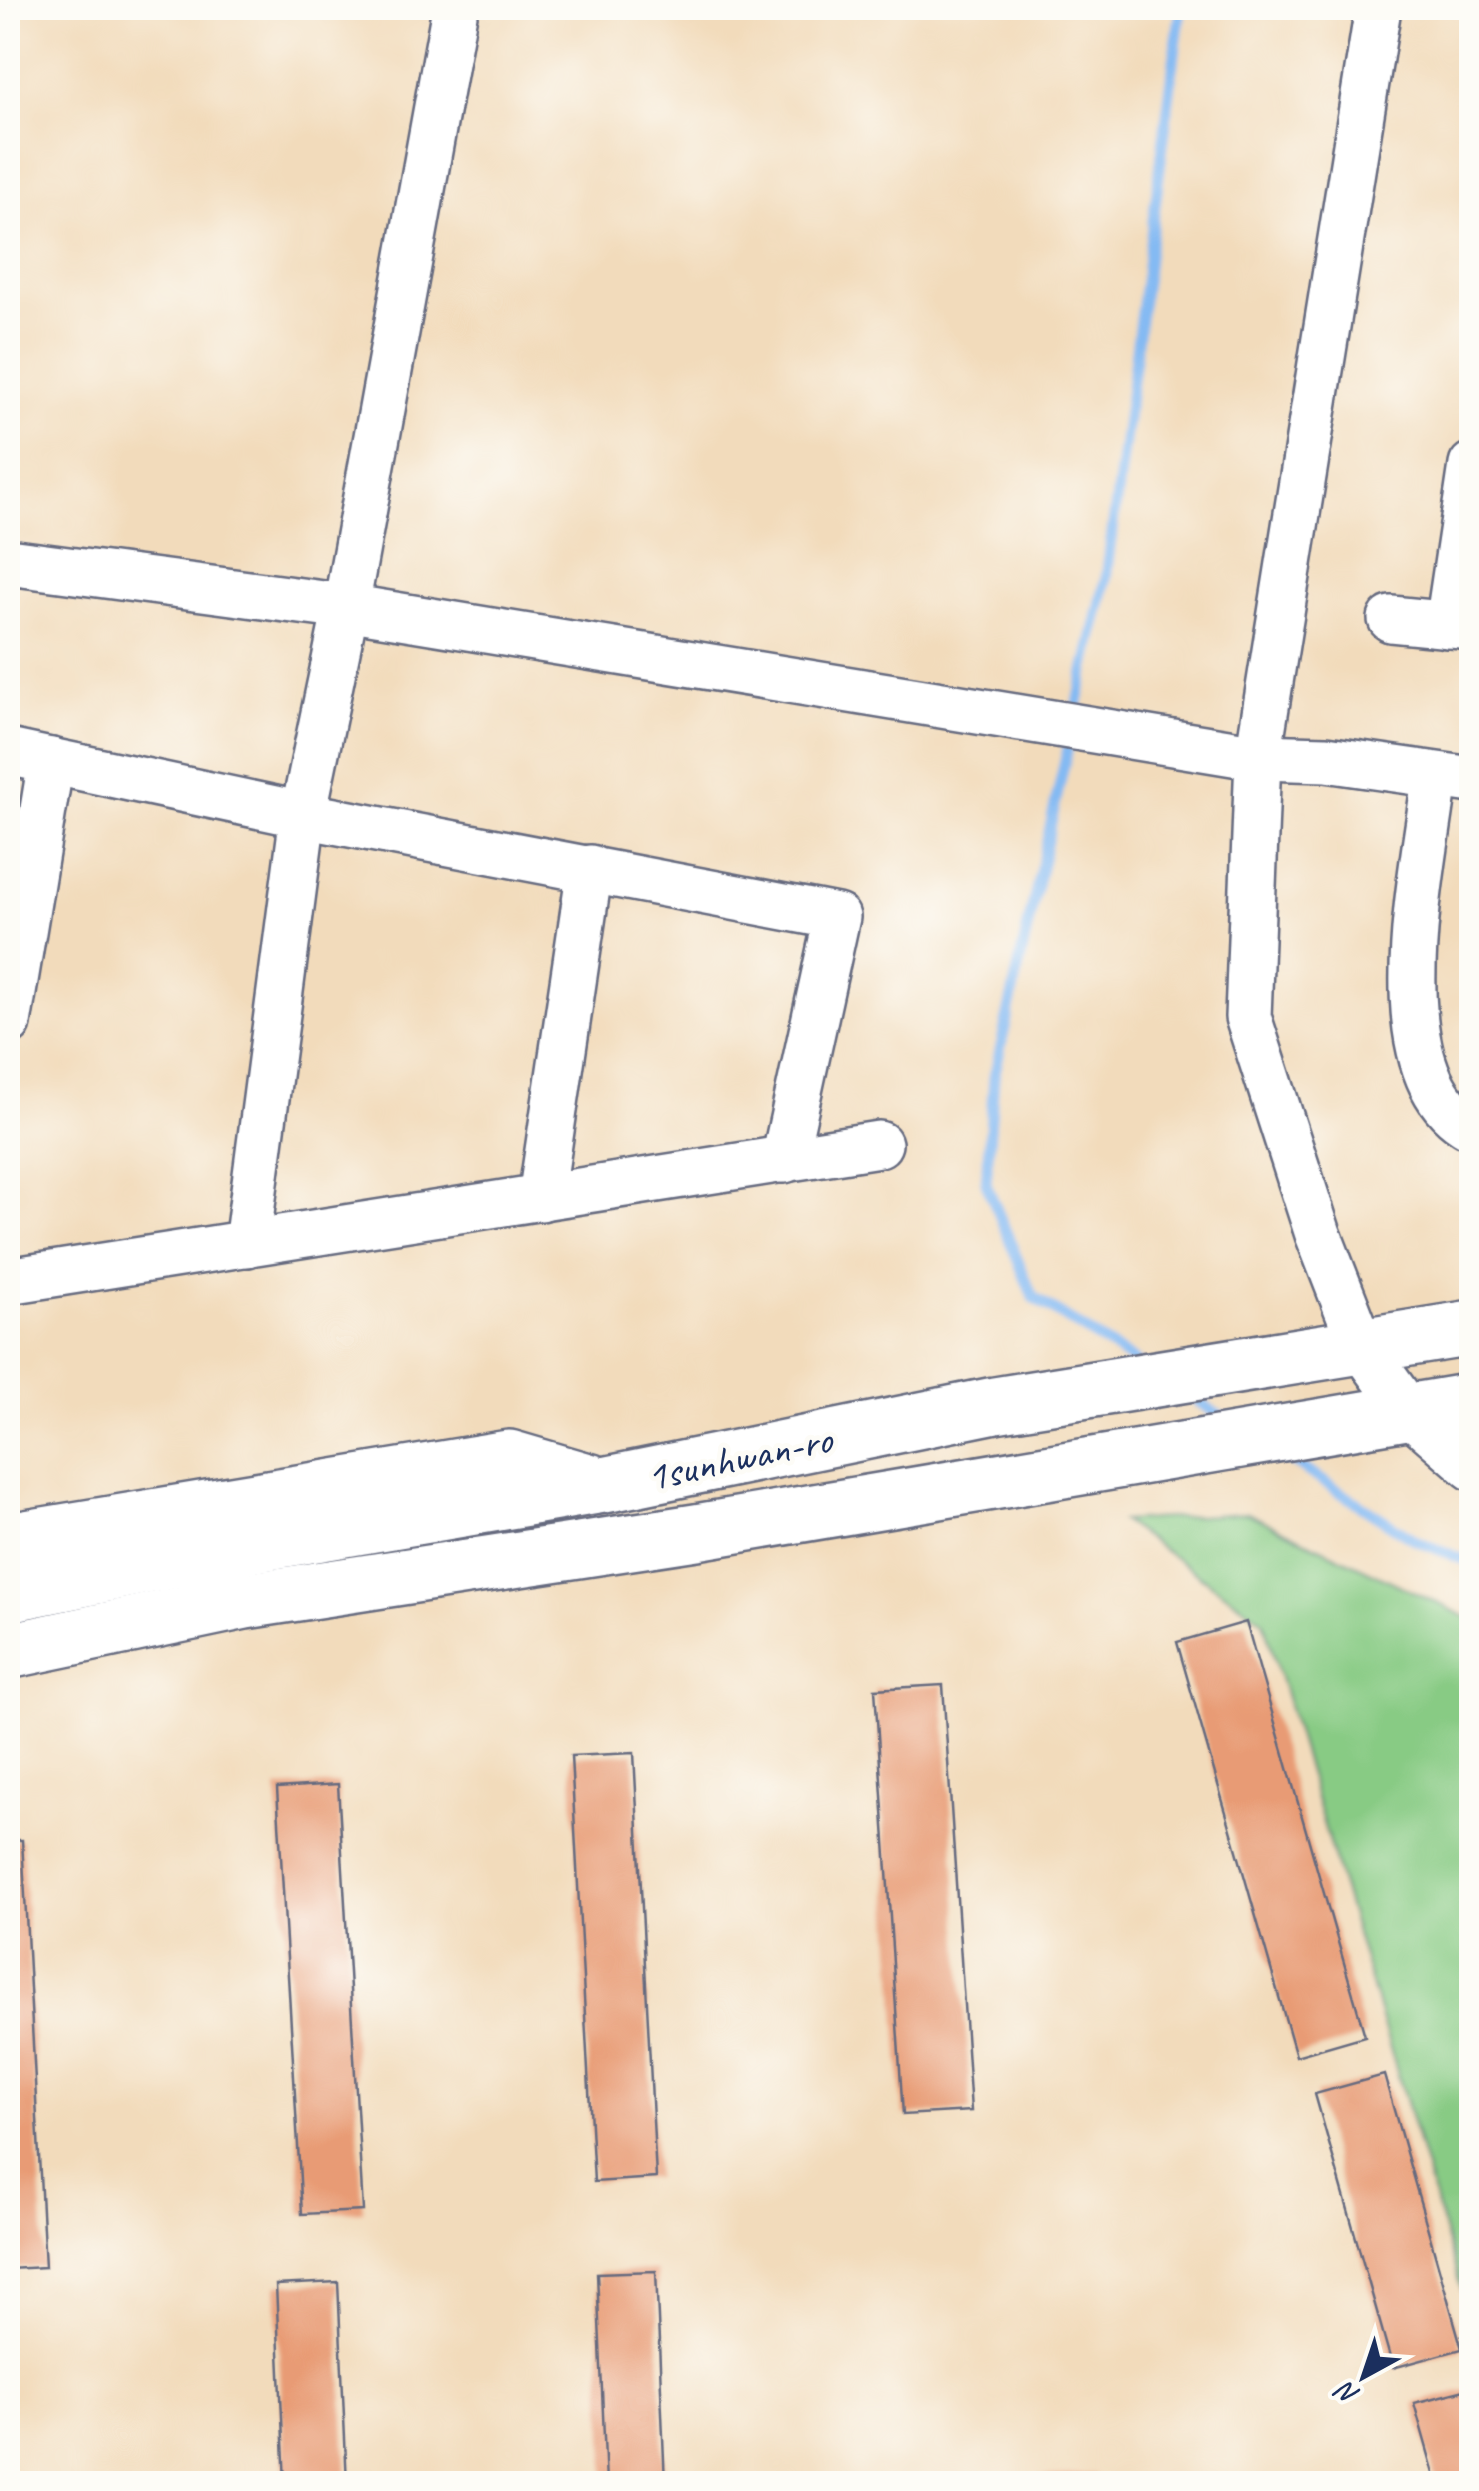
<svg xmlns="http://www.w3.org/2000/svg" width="1479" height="2491" font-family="Caveat,sans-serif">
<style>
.green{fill:#88cb84;stroke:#527d71;stroke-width:2.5}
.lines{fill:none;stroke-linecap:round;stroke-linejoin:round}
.stream{stroke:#84baf3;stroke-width:11}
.building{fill:#e89b74}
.minor-casing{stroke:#666b7f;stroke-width:50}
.tertiary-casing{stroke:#666b7f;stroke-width:60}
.minor{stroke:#fff;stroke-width:45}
.tertiary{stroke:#fff;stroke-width:55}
.labels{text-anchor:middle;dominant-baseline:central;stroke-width:10;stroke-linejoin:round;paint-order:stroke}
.street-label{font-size:42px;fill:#1b2f5e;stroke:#fdfcf7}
</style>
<rect width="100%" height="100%" fill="#fdfcf7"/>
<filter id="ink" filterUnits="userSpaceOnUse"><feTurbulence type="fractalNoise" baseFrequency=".01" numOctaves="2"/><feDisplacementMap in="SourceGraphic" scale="20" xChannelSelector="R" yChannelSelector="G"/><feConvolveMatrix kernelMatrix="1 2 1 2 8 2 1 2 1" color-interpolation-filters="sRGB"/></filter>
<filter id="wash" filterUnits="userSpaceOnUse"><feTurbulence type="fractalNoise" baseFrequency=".0048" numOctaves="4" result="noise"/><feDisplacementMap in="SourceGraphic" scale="40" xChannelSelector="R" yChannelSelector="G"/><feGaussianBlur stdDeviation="2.25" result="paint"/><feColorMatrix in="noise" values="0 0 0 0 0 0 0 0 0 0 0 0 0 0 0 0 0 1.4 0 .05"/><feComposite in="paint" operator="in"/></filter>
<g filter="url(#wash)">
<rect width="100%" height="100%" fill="#f2dbbb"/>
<path class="green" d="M1247 1513 1471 1619V2321L1263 1620 1122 1521Z"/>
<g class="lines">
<g class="stream">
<path d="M1074 720 1106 578 1181 8"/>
<path d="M1070 738 994 1077 986 1183 1033 1297 1138 1364"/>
<path d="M1183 1392 1231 1423"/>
<path d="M1276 1451 1415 1540 1472 1563"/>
</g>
</g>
<g id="blocks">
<g class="building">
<path d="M1246 1622 1365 2036 1296 2056 1177 1642Z"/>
<path d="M943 1685 971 2111 903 2115 875 1689Z"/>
<path d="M634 1753 656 2178 594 2182 571 1756Z"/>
<path d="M338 1784 363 2211 302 2214 277 1788Z"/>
<path d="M8 1840H22L45 2267 8 2269Z"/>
<path d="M1384 2075 1462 2349 1393 2368 1315 2094Z"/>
<path d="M656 2271 665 2484H606L597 2273Z"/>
<path d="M338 2282 347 2484H285L276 2285Z"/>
<path d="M1472 2388V2484H1437L1414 2403Z"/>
<path d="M1095 2474 1096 2484H975V2480Z"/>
</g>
</g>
</g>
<g filter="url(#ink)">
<use href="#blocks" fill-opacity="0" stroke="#666b7f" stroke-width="2.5"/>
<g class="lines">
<g class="minor-casing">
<g id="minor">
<path d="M1378 8 1258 757 1248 1017 1318 1234 1362 1347 1409 1412 1472 1467"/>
<path d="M8 562 346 607 1258 757 1326 759 1472 780"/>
<path d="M1391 619 1472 627"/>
<path d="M1448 625 1472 465"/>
<path d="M8 752 303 815 837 917 784 1160"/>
<path d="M1435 777C1425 866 1374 1076 1472 1127"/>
<path d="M8 1023 51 761"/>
<path d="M541 1198 590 868"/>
<path d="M247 1244 303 815 346 607 455 8"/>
<path d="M8 1281 879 1144"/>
</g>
</g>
<g class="tertiary-casing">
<g id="tertiary">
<path d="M8 1541 509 1458 591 1482"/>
<path d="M8 1594 240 1547 604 1485 995 1405 1472 1328"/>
<path d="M8 1651 245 1601 696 1532 1472 1401"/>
</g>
</g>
<use href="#minor" class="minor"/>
<use href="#tertiary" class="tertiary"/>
</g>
</g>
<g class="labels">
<g class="street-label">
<text transform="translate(739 1458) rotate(-12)">1sunhwan-ro</text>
</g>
</g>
<rect width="1479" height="2491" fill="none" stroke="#fdfcf7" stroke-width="40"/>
<g transform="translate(1364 2376) rotate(220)" stroke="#fdfcf7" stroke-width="8" paint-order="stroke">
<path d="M0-8L18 38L0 25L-18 38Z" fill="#1b2f5e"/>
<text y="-15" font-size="28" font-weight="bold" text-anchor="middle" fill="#1b2f5e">N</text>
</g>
</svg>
